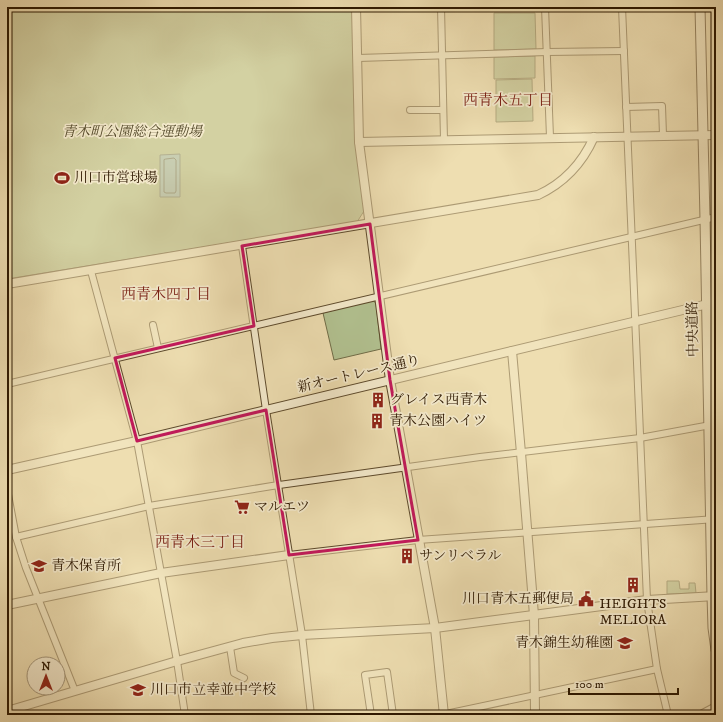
<svg xmlns="http://www.w3.org/2000/svg" width="723" height="722" font-family="'IM FELL DW Pica','Noto Serif JP',serif">
<style>
.green{fill:#b2c291;stroke:#706d48}
.water{fill:#9bbbb3;stroke:#6f7a6b}
.lines{fill:none;stroke-linecap:round;stroke-linejoin:round}
.shore{stroke:#646a5a;stroke-width:1}
.minor-casing{stroke:#5d4a2c;stroke-width:8}
.tertiary-casing{stroke:#5d4a2c;stroke-width:10}
.secondary-casing{stroke:#2d1800;stroke-width:11}
.minor{stroke:#f4eacc;stroke-width:6}
.tertiary{stroke:#f4eacc;stroke-width:8}
.secondary{stroke:#f4eacc;stroke-width:9}
.marked{fill:none;stroke:#c2185b;stroke-width:3;stroke-linejoin:round}
.labels{text-anchor:middle;dominant-baseline:central;stroke-width:3.5;stroke-linejoin:round;paint-order:stroke}
.park-label{font-size:14px;font-style:italic;fill:#554b2c;stroke:#f4eacc}
.poi-label{font-size:14px;fill:#2d1800;stroke:#f4eacc;text-anchor:start}
.street-label{font-size:14px;fill:#2d1800;stroke:#f4eacc}
.neighbourhood-label{font-size:15px;fill:#7a1f14;stroke:#f4eacc}
</style>
<rect width="100%" height="100%" fill="#eedeb1"/>
<filter id="stains"><feTurbulence type="fractalNoise" baseFrequency=".005" numOctaves="4"/><feColorMatrix values="0 0 0 0 .2 0 0 0 0 .09 0 0 0 0 .02 0 0 0 .5 -.17"/></filter>
<radialGradient id="worn" r=".72"><stop offset=".6" stop-color="#630" stop-opacity="0"/><stop offset="1" stop-color="#630" stop-opacity=".3"/></radialGradient>
<g class="green">
<path d="M7 7H353L364 211 357 222 7 279Z"/>
<path d="M494 13H535L536 49 494 50Z"/>
<path d="M535 56V78L494 79V57Z"/>
<path d="M532 79 533 121 496 122V80Z"/>
<path d="M372 300 376 303 381 349 334 360 323 313Z"/>
<path d="M667 581H679L680 589H689V583H695L696 593 667 594Z"/>
</g>
<path class="water" d="M180 154V197H160V155Z"/>
<g class="lines">
<path class="shore" d="M166 159 174 158 176 160V191L175 193H166L164 192V160Z"/>
<g class="minor-casing">
<g id="minor">
<path d="M441 7 444 140"/>
<path d="M545 7 550 137"/>
<path d="M622 7 647 600 657 669 668 715"/>
<path d="M358 58 547 52 624 51"/>
<path d="M626 107 662 106 663 135"/>
<path d="M410 110H443"/>
<path d="M242 246 266 410 302 635 311 715"/>
<path d="M91 271 137 441 177 661 185 715"/>
<path d="M153 325 158 348"/>
<path d="M7 384 716 217"/>
<path d="M7 489 16 537 26 568 75 691"/>
<path d="M16 537 149 506 272 486 480 457 640 438 716 424"/>
<path d="M289 555 418 540 716 519"/>
<path d="M230 647 234 673 244 678"/>
<path d="M371 715 365 675 387 672 393 715"/>
<path d="M441 715 657 669"/>
</g>
</g>
<g class="tertiary-casing">
<g id="tertiary">
<path d="M356 7 359 142 390 380 435 628 444 715"/>
<path d="M359 142 716 135"/>
<path d="M7 284 538 195C564 183 582 164 594 137"/>
<path d="M512 351 521 453 534 615 535 715"/>
<path d="M7 470 137 441 716 302"/>
<path d="M7 605 161 573 289 555"/>
<path d="M7 711 177 661 243 643 272 638 302 635 435 628 647 600 716 596"/>
<path d="M701 715 716 707"/>
</g>
</g>
<g class="secondary-casing">
<path id="secondary" d="M700 7 705 219 712 596 713 628 716 650"/>
</g>
<use href="#minor" class="minor"/>
<use href="#tertiary" class="tertiary"/>
<use href="#secondary" class="secondary"/>
</g>
<path d="M0 0H723V722H0ZM370 224 390 380 418 540 289 555 266 410 137 441 115 358 254 326 242 246Z" fill="#eedeb1" fill-opacity=".55" fill-rule="evenodd"/>
<path class="marked" d="M370 224 390 380 418 540 289 555 266 410 137 441 115 358 254 326 242 246Z"/>
<defs>
<g id="stadium-bare" transform="scale(1.2)"><path d="M0-5a6.5 5 0 1 0 0 10a6.5 5 0 1 0 0-10ZM-3.5-1.8h7v3.6h-7Z" fill="#8f2418" stroke="#f4eacc" stroke-width="2.5" paint-order="stroke"/></g>
<g id="building-bare" transform="scale(1.2)"><path d="M-4-6H4V6H1V3H-1V6H-4ZM-2.5-4.3h1.7v1.8h-1.7ZM.8-4.3h1.7v1.8H.8ZM-2.5-1h1.7V.8h-1.7ZM.8-1h1.7V.8H.8Z" fill="#8f2418" stroke="#f4eacc" stroke-width="2.5" paint-order="stroke"/></g>
<g id="supermarket-bare" transform="scale(1.2)"><path d="M-6-5.5h2.5l.6 2H6L4.5 2H-2.5L-4.4-4H-6ZM-1.5 3.2a1.3 1.3 0 1 0 .1 0ZM3 3.2a1.3 1.3 0 1 0 .1 0Z" fill="#8f2418" stroke="#f4eacc" stroke-width="2.5" paint-order="stroke"/></g>
<g id="school-bare" transform="scale(1.2)"><path d="M0-5L7-2L0 1L-7-2ZM-4 1L0 2.5L4 1V4Q0 6-4 4Z" fill="#8f2418" stroke="#f4eacc" stroke-width="2.5" paint-order="stroke"/></g>
<g id="civic-bare" transform="scale(1.2)"><path d="M-.6-6.5H3V-4.5H.6V-3L4-1V1h2V6H-6V1h2V-1L-.6-3ZM-1.2 2.5V6h2.4V2.5Z" fill="#8f2418" stroke="#f4eacc" stroke-width="2.5" paint-order="stroke"/></g>
</defs>
<g fill-rule="evenodd">
<use href="#stadium-bare" x="62" y="178"/>
<use href="#building-bare" x="378" y="400"/>
<use href="#building-bare" x="377" y="421"/>
<use href="#supermarket-bare" x="242" y="507"/>
<use href="#building-bare" x="407" y="556"/>
<use href="#school-bare" x="39" y="566"/>
<use href="#building-bare" x="633" y="585"/>
<use href="#civic-bare" x="586" y="599"/>
<use href="#school-bare" x="625" y="643"/>
<use href="#school-bare" x="138" y="690"/>
</g>
<g class="labels">
<g class="park-label">
<text x="132" y="132">青木町公園総合運動場</text>
</g>
<g class="poi-label">
<text x="74" y="178">川口市営球場</text>
<text x="390" y="400">グレイス西青木</text>
<text x="389" y="421">青木公園ハイツ</text>
<text x="254" y="507">マルエツ</text>
<text x="419" y="556">サンリベラル</text>
<text x="51" y="566">青木保育所</text>
<text x="574" y="599" text-anchor="end">川口青木五郵便局</text>
<text x="633" y="604" text-anchor="middle">HEIGHTS<tspan x="633" dy="16">MELIORA</tspan></text>
<text x="613" y="643" text-anchor="end">青木錦生幼稚園</text>
<text x="150" y="690">川口市立幸並中学校</text>
</g>
<g class="street-label">
<text transform="translate(693 329) rotate(-91)">中央道路</text>
<text transform="translate(359 374) rotate(-13)">新オートレース通り</text>
</g>
<g class="neighbourhood-label">
<text x="508" y="100">西青木五丁目</text>
<text x="166" y="294">西青木四丁目</text>
<text x="200" y="542">西青木三丁目</text>
</g>
</g>
<rect width="723" height="722" fill="none" stroke="#eedeb1" stroke-width="24"/>
<rect x="8" y="8" width="707" height="706" fill="none" stroke="#2d1800" stroke-width="2"/>
<rect x="12" y="12" width="699" height="698" fill="none" stroke="#2d1800"/>
<g transform="translate(46 676)"><circle r="19" fill="#f4eacc" stroke="#a4967a"/>
<path d="M0-3L7 15L0 10L-7 15Z" fill="#8f2418"/>
<text y="-6" font-size="11" font-weight="bold" text-anchor="middle" fill="#2d1800">N</text>
</g>
<path d="M569 688v6h109v-6" fill="none" stroke="#2d1800" stroke-width="2"/>
<text x="575" y="688" font-size="12" fill="#2d1800" stroke="#f4eacc" stroke-width="3" paint-order="stroke">100 m</text>
<rect width="100%" height="100%" filter="url(#stains)"/>
<rect width="100%" height="100%" fill="url(#worn)"/>
</svg>
